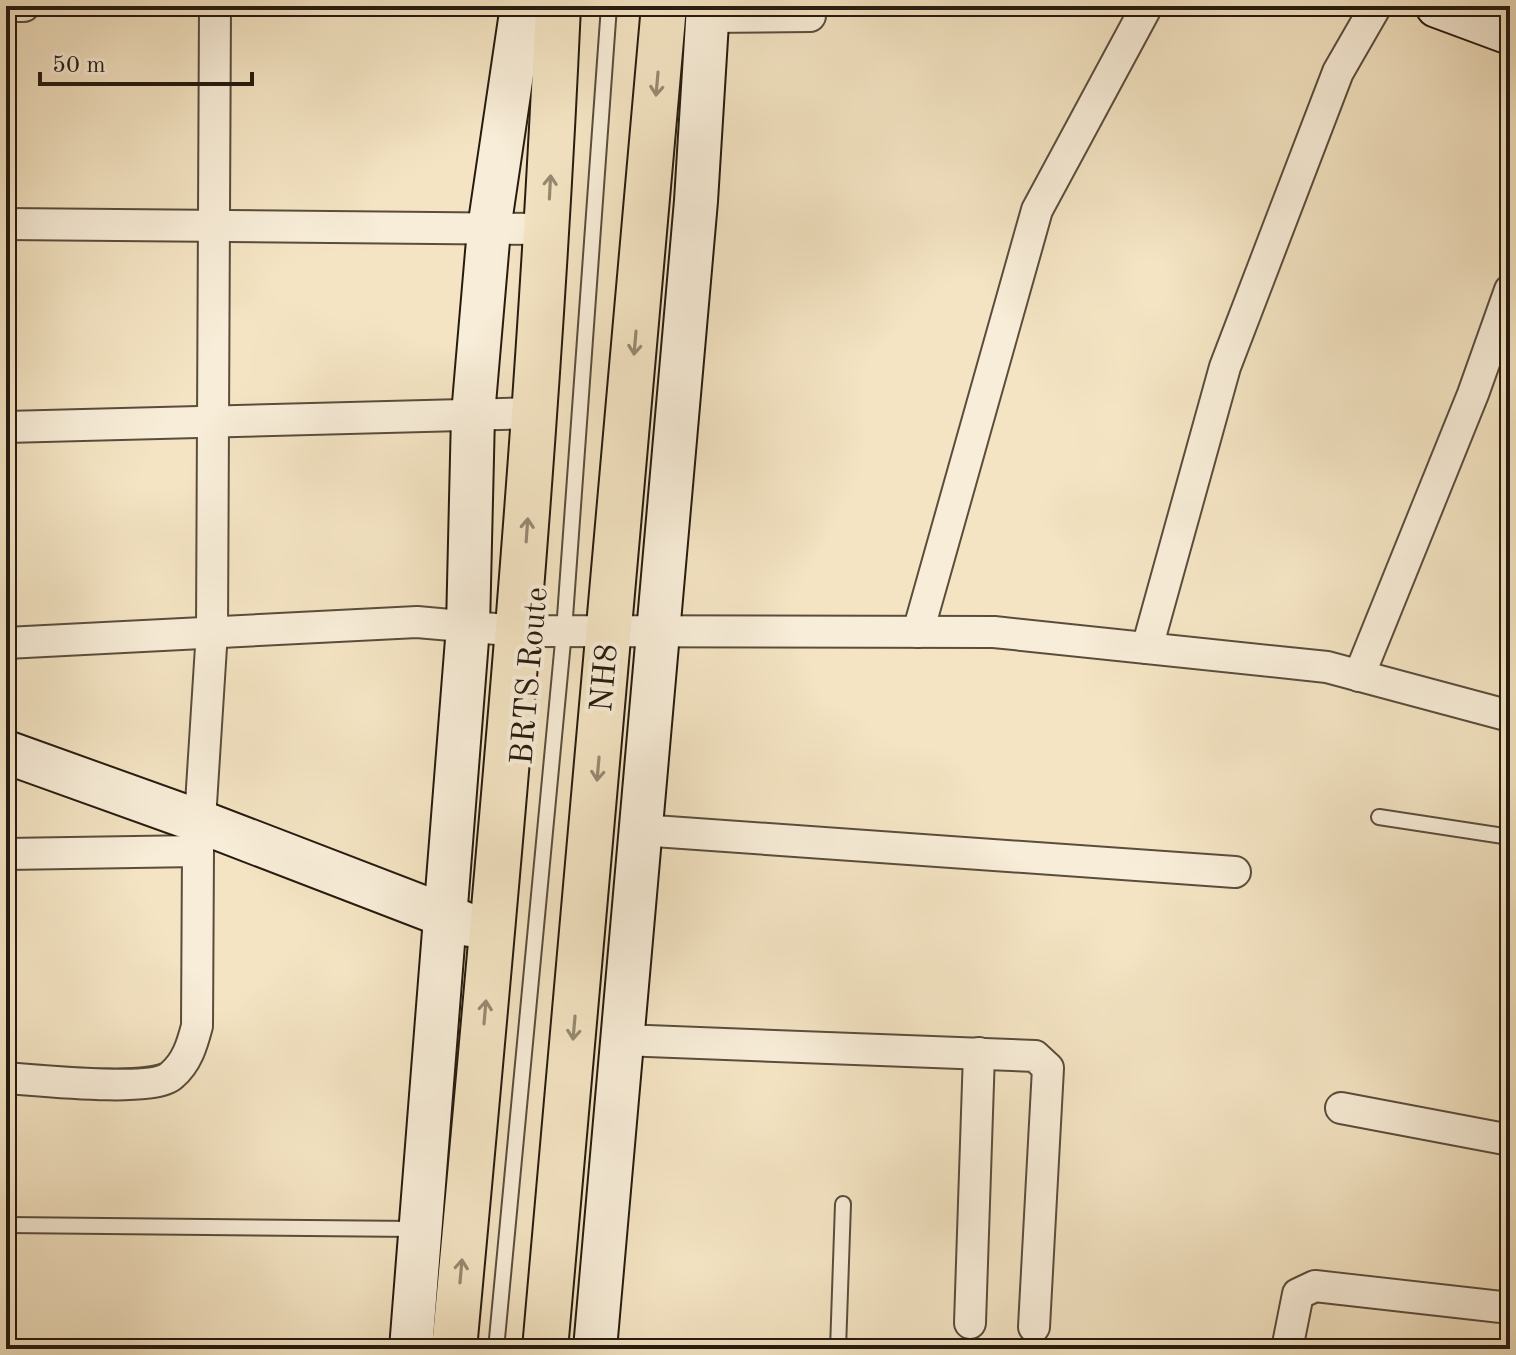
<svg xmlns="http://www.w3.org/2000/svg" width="1516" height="1355" font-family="'Old Standard TT',serif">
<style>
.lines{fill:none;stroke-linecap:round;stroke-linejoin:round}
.lane-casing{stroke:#5a4d3c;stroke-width:18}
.street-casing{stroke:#5a4d3c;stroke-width:34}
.secondary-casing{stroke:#261b0f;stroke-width:46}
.primary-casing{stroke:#261b0f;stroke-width:48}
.lane{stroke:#f8edd8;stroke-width:14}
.street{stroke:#f8edd8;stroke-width:30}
.secondary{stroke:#f8edd8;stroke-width:42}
.primary{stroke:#f4e4c3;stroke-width:44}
.oneway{stroke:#978a72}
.labels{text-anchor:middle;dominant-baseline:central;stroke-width:8;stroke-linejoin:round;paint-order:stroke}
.street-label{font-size:32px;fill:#261b0f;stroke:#f8edd8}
</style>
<rect width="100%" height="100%" fill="#f4e4c3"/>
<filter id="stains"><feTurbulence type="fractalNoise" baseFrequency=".0025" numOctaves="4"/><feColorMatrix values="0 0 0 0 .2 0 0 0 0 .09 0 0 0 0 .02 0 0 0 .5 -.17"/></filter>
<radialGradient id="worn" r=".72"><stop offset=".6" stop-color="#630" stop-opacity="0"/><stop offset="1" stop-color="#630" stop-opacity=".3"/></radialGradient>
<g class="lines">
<g class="lane-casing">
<g id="lane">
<path d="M1379 817 1510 837"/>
<path d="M6 1225 416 1229"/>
<path d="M496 1349 564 631 609 6"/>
<path d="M838 1349 843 1204"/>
</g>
</g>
<g class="street-casing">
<g id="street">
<path d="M6 6H24"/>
<path d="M707 17 810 16"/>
<path d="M6 224 548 229"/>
<path d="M6 427 535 413"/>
<path d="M918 632 1037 210 1147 6"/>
<path d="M6 643 417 622 519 631 994 632 1327 667 1510 716"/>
<path d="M1147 648 1225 367 1338 72 1376 6"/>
<path d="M1359 676 1473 394 1510 290"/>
<path d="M640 830 1235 872"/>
<path d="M6 854 198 851"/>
<path d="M622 1040 1035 1056 1048 1068 1034 1327"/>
<path d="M6 1078C36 1080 154 1093 172 1075 187 1062 192 1045 197 1026L198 851 212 631 215 6"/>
<path d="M1341 1108 1510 1140"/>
<path d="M970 1323 979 1053"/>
<path d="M1287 1349 1298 1294 1315 1286 1510 1308"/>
</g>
</g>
<g class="secondary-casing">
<g id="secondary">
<path d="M1437 6 1510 33"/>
<path d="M6 752 201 822 469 925"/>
<path d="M411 1349 468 627 473 415 489 229 522 6"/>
<path d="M595 1349 696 201 708 6"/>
</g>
</g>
<g class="primary-casing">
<g id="primary">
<path d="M454 1349C495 902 538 455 558 6"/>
<path d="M545 1349 664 6"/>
</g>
</g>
<use href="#lane" class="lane"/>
<use href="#street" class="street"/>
<use href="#secondary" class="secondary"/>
<use href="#primary" class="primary"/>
</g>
<defs><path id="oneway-shaft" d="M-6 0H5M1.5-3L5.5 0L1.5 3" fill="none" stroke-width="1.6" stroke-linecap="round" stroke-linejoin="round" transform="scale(2)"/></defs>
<g class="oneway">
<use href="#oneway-shaft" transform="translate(657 84) rotate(95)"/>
<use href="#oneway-shaft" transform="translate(550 187) rotate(-87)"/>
<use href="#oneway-shaft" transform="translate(635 343) rotate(95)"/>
<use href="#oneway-shaft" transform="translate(527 530) rotate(-86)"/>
<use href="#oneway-shaft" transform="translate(598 769) rotate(95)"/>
<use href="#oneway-shaft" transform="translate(485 1012) rotate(-85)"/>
<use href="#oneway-shaft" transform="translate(574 1028) rotate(95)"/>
<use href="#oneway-shaft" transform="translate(461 1271) rotate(-85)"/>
</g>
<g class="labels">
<g class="street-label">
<text transform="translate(531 676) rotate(-85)">BRTS Route</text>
<text transform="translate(606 678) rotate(-85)">NH8</text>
</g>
</g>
<rect width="1516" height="1355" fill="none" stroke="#f4e4c3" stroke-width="32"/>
<rect x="8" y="8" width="1500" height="1339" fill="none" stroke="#261b0f" stroke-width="4"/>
<rect x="16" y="16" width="1484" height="1323" fill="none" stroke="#261b0f" stroke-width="2"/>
<path d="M40 72v12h212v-12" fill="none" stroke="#261b0f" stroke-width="4"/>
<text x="52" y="72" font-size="24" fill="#261b0f" stroke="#f8edd8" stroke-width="6" paint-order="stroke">50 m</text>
<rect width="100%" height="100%" filter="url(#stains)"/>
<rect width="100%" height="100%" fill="url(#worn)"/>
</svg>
